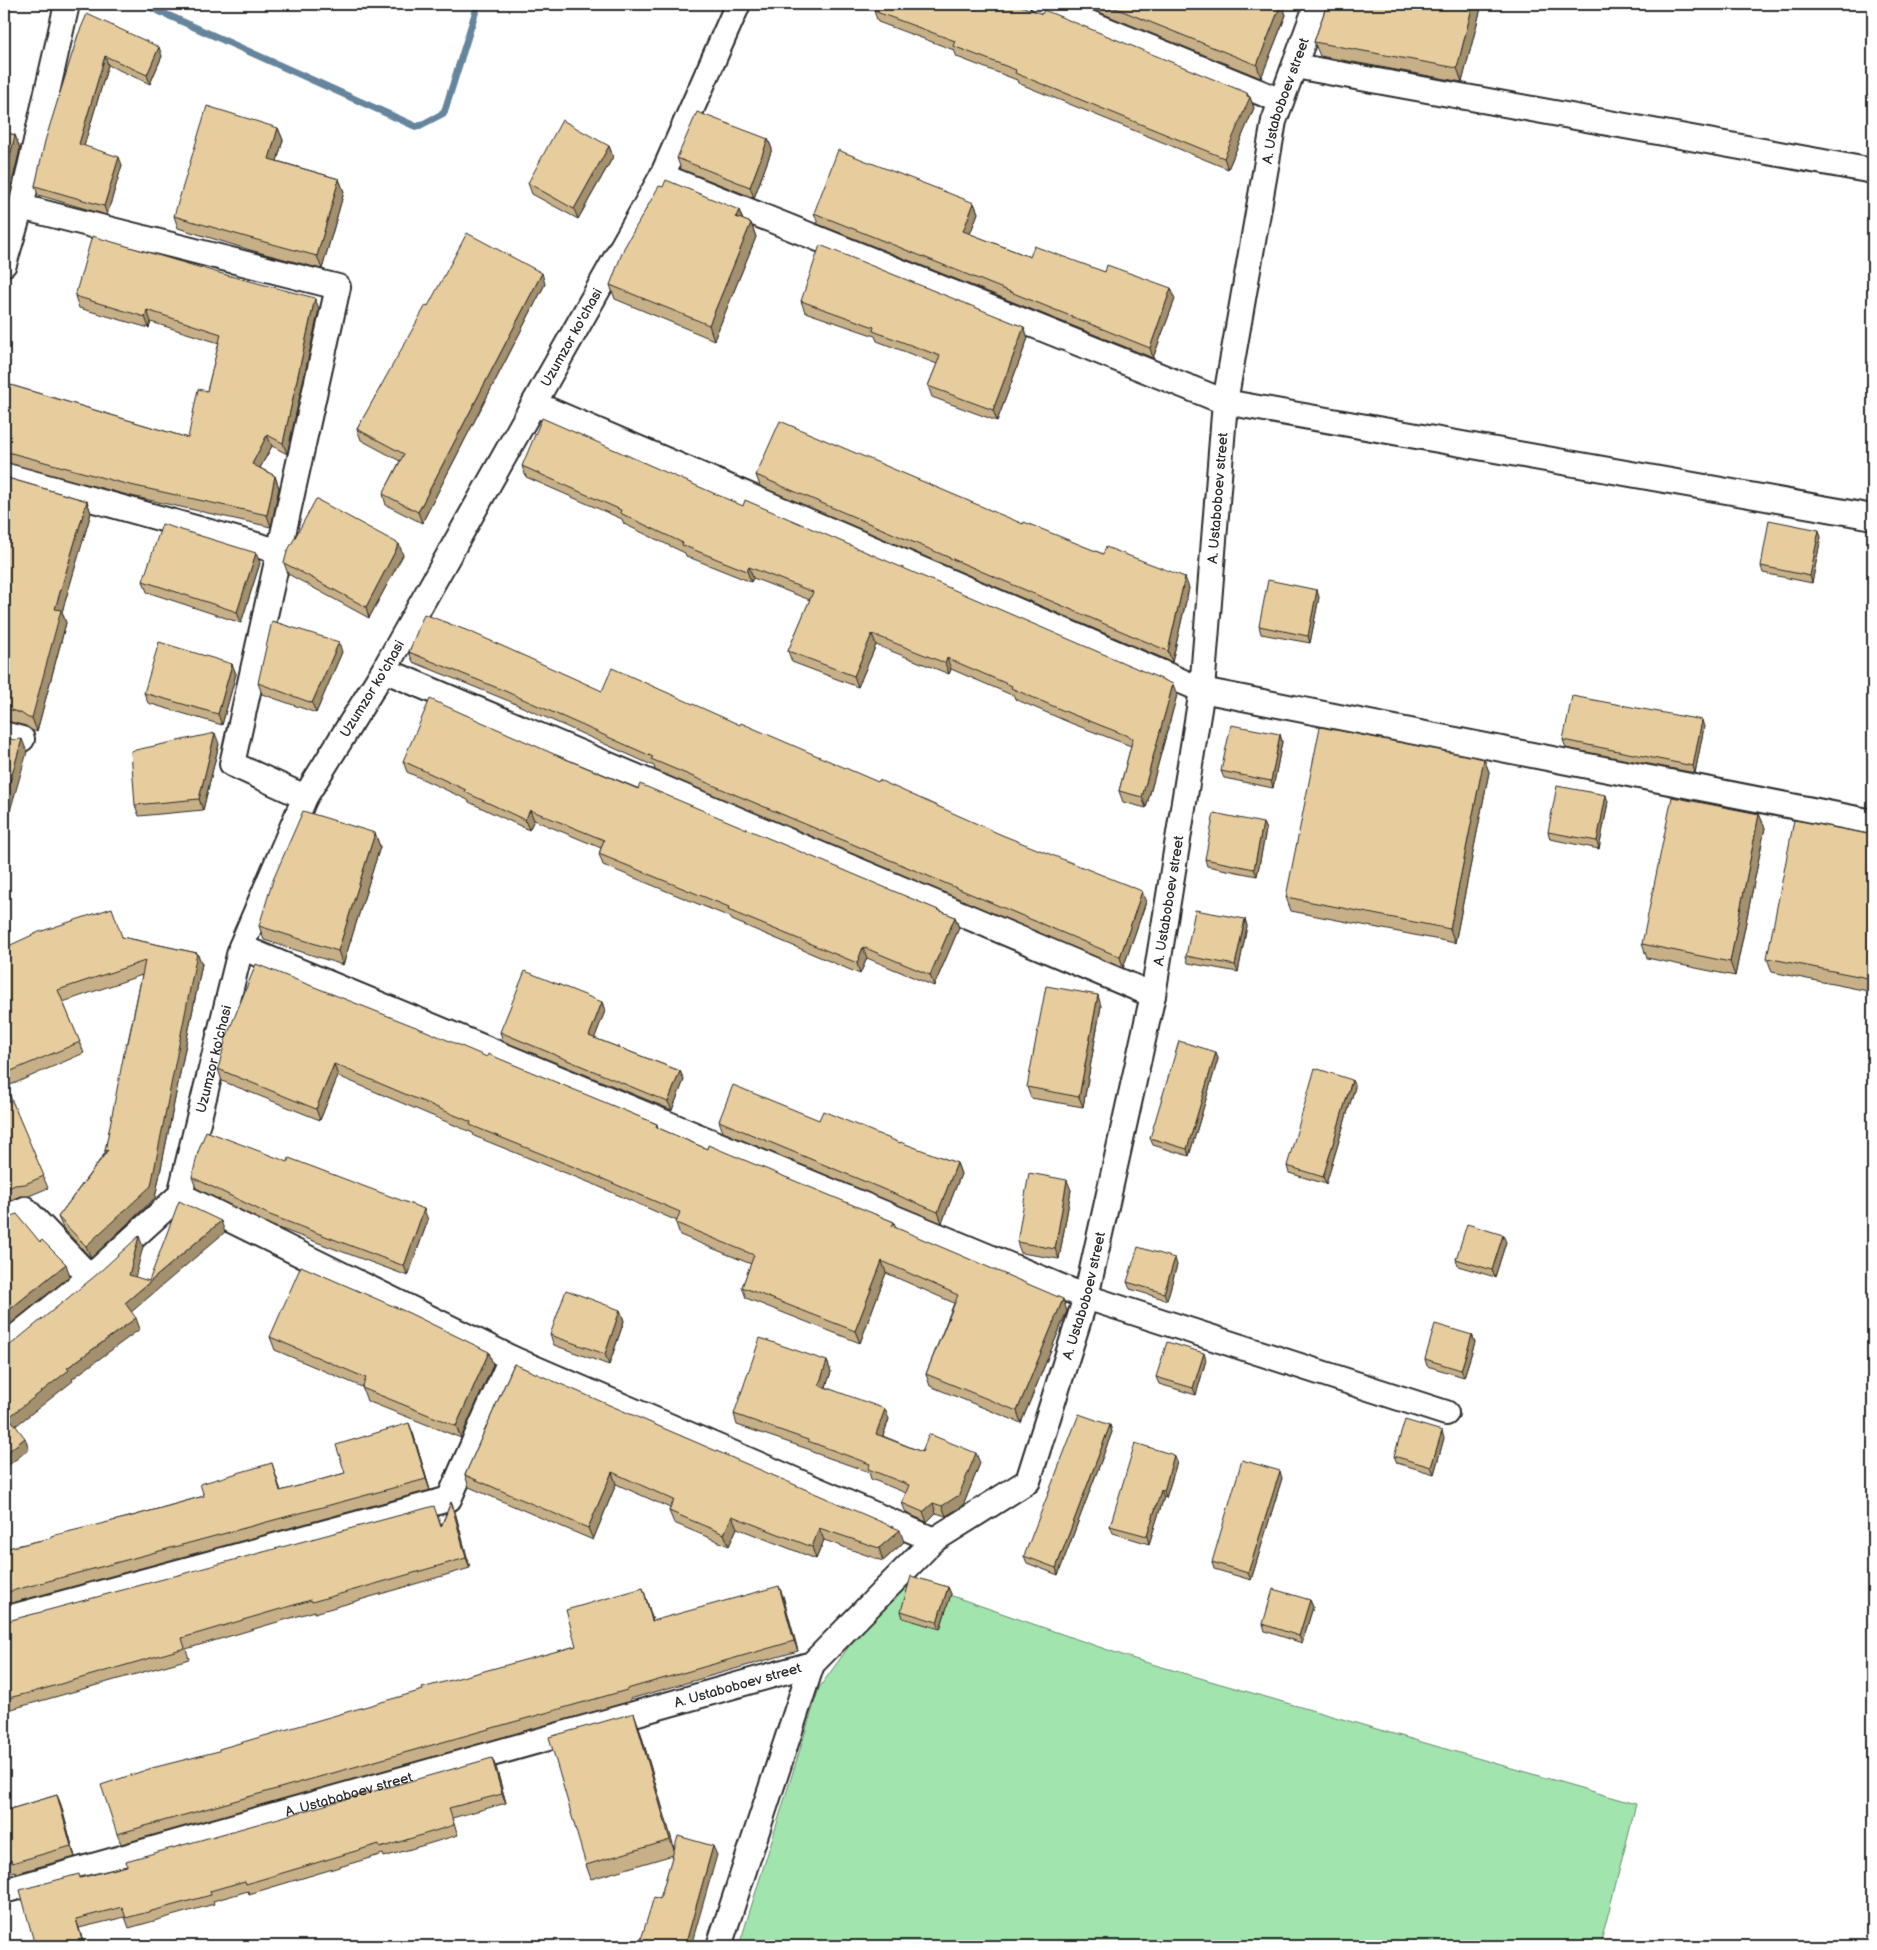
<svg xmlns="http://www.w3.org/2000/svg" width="1877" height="1950" font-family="'Balsamiq Sans',sans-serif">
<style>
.green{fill:#a2e4ae;stroke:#66886c}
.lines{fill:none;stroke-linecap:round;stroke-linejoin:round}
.stream{stroke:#65859d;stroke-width:7}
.street-casing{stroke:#2b2b2b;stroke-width:28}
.street{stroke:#fff;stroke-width:24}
.wall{fill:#c7b087;stroke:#2b2b2b}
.shaded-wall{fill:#a2906e;stroke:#2b2b2b}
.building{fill:#e7cd9d;stroke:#2b2b2b}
.labels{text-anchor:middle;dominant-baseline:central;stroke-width:4.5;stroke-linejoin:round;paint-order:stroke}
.street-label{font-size:14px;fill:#2b2b2b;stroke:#fff}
</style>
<rect width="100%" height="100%" fill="#fff"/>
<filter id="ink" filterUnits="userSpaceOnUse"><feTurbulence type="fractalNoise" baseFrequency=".02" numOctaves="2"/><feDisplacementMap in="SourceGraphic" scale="10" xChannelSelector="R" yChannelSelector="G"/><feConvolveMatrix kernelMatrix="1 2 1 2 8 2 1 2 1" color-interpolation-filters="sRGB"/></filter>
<g filter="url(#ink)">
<path class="green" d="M912 1582 1131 1658 1636 1804 1600 1946H739L819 1688 863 1627Z"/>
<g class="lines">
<path class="stream" d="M143 4 417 127 444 113 478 4"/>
<g class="street-casing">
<g id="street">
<path d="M1043 4 1281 101"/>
<path d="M1295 66 1873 171"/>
<path d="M662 176 1225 402 1873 517"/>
<path d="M21 207 338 287 232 764 305 797"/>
<path d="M4 264 21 207 67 4"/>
<path d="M535 404 1202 690 1873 822"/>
<path d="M4 475 278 551"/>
<path d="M384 670 1153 995"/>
<path d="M4 734 22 739"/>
<path d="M241 947 1086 1297 1446 1413"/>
<path d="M180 1195 511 1358 934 1540"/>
<path d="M4 1218 25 1209 90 1277"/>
<path id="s1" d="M4 1346 90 1277 180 1195 241 947 305 797 384 670 662 176 738 4"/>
<path d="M4 1619 449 1499 511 1358"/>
<path id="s2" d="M4 1891 812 1664 934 1540 1028 1481 1086 1297 1153 995 1202 690 1225 402 1274 121 1317 4"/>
<path d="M719 1946 812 1664"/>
</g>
</g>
<use href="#street" class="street"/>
</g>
<g class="wall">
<path d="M1079 4H1282L1286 15 1261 78Z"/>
<path d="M1327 4H1482L1462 82 1320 56 1314 42Z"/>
<path d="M874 11 1249 96 1254 108 1228 169 1018 83 1017 80 957 57 954 50 878 22Z"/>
<path d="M78 35 162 56 150 84 108 65 84 146 122 165 107 215 38 195 35 186Z"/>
<path d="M278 128 283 140 277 161 339 179 344 192 322 269 250 250 178 228 174 216Z"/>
<path d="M4 132 15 135 20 149 11 187 4 185V187Z"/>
<path d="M768 139 772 149 754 198 681 169 677 158Z"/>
<path d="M609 146 613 157 578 219 532 194 528 183Z"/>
<path d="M974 203 978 213 970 234 1030 257 1105 272 1175 299 1153 358 818 224 814 213Z"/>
<path d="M739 210 743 220 751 223 756 237 714 340 615 299 610 285Z"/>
<path d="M545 284 422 523 386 505 383 494 400 461 361 440 357 429 428 306Z"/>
<path d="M75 296 319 309 287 454 272 446 260 468 275 476 279 488 271 527 131 496 5 462 4 459V383L188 438 207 391 219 343 151 322 149 328 79 308Z"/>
<path d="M801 301 1024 327 1028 338 997 421 932 397 928 386 937 364 877 341 875 336 805 312Z"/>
<path d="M522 466 1177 695 1146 808 1123 802 1119 791 1131 746 1073 724 1015 699 1014 696 951 669 949 674 876 645 858 687 792 662 788 651 810 600 753 578 751 582 686 556 685 553 624 524 622 519 526 477Z"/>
<path d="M756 475 1023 524 1103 554 1189 588 1172 662 760 486Z"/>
<path d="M4 477 87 501 91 513 62 612 66 623 37 731H33L26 726 7 721H4Z"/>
<path d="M1821 537 1812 583 1763 573 1761 566Z"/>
<path d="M403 555 369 618 288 574 284 563Z"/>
<path d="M260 563 241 623 147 592 143 581Z"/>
<path d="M1319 597 1310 643 1261 634 1259 626Z"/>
<path d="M342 652 316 713 262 694 258 683Z"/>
<path d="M409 652 602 691 1146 902 1123 968 655 770 654 766 509 701 413 662Z"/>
<path d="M232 664 236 674 222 725 148 703 144 693Z"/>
<path d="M1704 727 1695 773 1566 748 1563 740Z"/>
<path d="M1280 734 1282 742 1273 788 1224 778 1221 771Z"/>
<path d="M219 744 203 810 139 816 135 805Z"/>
<path d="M556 755 955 917 959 928 934 986 867 958 860 974 732 920 730 917 603 865 599 854 601 848 534 820 529 830 469 802 468 800 407 772 403 761Z"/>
<path d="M1484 759 1489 772 1455 943 1291 911 1286 897Z"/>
<path d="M1608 802 1599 849 1550 839 1548 832Z"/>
<path d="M1759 814 1765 828 1735 976 1647 958 1642 944Z"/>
<path d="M1263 823 1266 830 1257 876 1207 866 1205 859Z"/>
<path d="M375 833 380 847 343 965 264 940 259 926Z"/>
<path d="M1873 835V992L1772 972 1767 958Z"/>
<path d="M1245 919 1247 926 1238 972 1188 963 1186 956Z"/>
<path d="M122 937 197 953 202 964 155 1198 91 1258 63 1228 58 1217 105 1153V1151L142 975 63 1002 84 1053 6 1087 48 1188 29 1196H20L4 1203V948Z"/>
<path d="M602 1002 605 1011 594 1038 680 1071 684 1080 672 1110 503 1041 500 1032Z"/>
<path d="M1101 1006 1083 1107 1031 1098 1027 1087Z"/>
<path d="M1216 1052 1218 1059 1189 1156 1153 1145 1150 1138Z"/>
<path d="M487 1057 657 1124 658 1128 707 1149 894 1222 896 1228 1067 1311 1021 1423 930 1386 926 1374 954 1303 886 1273 860 1343 746 1298 742 1287 751 1264 680 1235 676 1223 677 1221 593 1184 474 1136 473 1133 338 1076 320 1120 222 1081 218 1069Z"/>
<path d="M1355 1087 1326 1184 1289 1173 1287 1166Z"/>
<path d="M819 1120 900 1143 957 1163 961 1174 942 1223 723 1132 719 1121Z"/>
<path d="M192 1177 428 1220 408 1276 273 1226 196 1188Z"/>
<path d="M1071 1190 1059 1259 1021 1253 1017 1242Z"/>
<path d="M1506 1242 1495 1277 1458 1266 1456 1259Z"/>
<path d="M1177 1265 1167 1300 1130 1289 1127 1282Z"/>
<path d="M620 1310 624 1321 609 1365 554 1345 550 1335Z"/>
<path d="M1472 1335 1475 1342 1464 1377 1427 1366 1425 1359Z"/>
<path d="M270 1337 493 1365 461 1438 367 1401 362 1387 275 1350Z"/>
<path d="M1206 1360 1196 1395 1159 1384 1156 1377Z"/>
<path d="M827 1361 831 1372 826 1387 889 1419 883 1436 922 1452 980 1463 963 1506 946 1516 936 1513 927 1522 906 1513 902 1503 906 1493 871 1479 869 1472 812 1452 811 1450 737 1425 734 1414Z"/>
<path d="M514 1364 904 1542 883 1561 824 1540 816 1559 737 1528 729 1546 674 1523 669 1511 670 1508 616 1484 593 1540 469 1487 465 1475Z"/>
<path d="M1110 1425 1112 1432 1058 1575 1027 1563 1024 1556Z"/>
<path d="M413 1433 430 1490 4 1605V1549L51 1538 129 1517 204 1496 272 1463 281 1491 345 1473Z"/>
<path d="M1444 1438 1434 1474 1397 1463 1394 1456Z"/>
<path d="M1174 1455 1177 1462 1166 1498 1164 1497 1149 1544 1113 1533 1110 1526Z"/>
<path d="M1282 1478 1251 1580 1214 1569 1212 1562Z"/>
<path d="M451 1502 455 1512 470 1568 315 1613V1611L186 1649 189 1659 37 1702 4 1711V1622L438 1516 441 1526Z"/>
<path d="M948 1587 951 1594 940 1629 903 1618 901 1611Z"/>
<path d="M643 1588 653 1621 783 1596 798 1651 630 1699 631 1701 121 1844 117 1834 219 1751 576 1646Z"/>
<path d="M1310 1600 1313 1607 1302 1643 1265 1631 1263 1624Z"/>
<path d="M639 1727 674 1849 717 1855 660 1899 673 1855 591 1879 586 1865Z"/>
<path d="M496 1767 506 1803 452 1818 458 1835 384 1857 383 1854 249 1894 248 1891 213 1901 214 1904 129 1928 125 1917 79 1928 84 1946H35L80 1877 127 1866Z"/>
<path d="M57 1795 61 1805 75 1857 16 1873 15 1871 4 1874V1811Z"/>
</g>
<g class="shaded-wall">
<path d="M1281 4H1282L1286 15 1261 78 1257 65Z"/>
<path d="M1473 4H1482L1462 82 1457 68Z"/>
<path d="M159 47 162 56 150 84 147 75Z"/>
<path d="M105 56 108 65 82 153 79 144Z"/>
<path d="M1247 93 1249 98 1250 97 1254 108 1228 169 1224 158Z"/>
<path d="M278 128 283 140 274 172 269 159Z"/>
<path d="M15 135 20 149 11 187 6 173Z"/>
<path d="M768 139 772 149 754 198 750 187Z"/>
<path d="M609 146 613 157 578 219 574 209Z"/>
<path d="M119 157 122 165 107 215 104 206Z"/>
<path d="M339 179 344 192 322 269 317 256Z"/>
<path d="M974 203 978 213 967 242 963 231Z"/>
<path d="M739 210 744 224 736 217Z"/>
<path d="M751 223 756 237 714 340 709 325Z"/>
<path d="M542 273 545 284 422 523 418 512Z"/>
<path d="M1171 288 1175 299 1153 358 1150 348Z"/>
<path d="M315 298 319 309 287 454 283 443Z"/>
<path d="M147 310 151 322 149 328 145 317Z"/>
<path d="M1024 327 1028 338 997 421 993 410Z"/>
<path d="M267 435 272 446 256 475 252 464Z"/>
<path d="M275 476 279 488 271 527 267 515Z"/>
<path d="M87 501 91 513 62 612 66 623 37 731 32 718 55 609Z"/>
<path d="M1819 530 1821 537 1812 583 1810 576Z"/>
<path d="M399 544 403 555 369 618 366 607Z"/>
<path d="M256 553 260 563 241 623 237 612Z"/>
<path d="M749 567 753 578 751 582 747 571Z"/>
<path d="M1185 577 1189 588 1172 662 1168 651Z"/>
<path d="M1317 590 1319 597 1310 643 1308 636Z"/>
<path d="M872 634 876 645 858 687 854 676Z"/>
<path d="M339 642 342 652 316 713 312 703Z"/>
<path d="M947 658 951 669 949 674 945 663Z"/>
<path d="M232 664 236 674 222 725 218 714Z"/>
<path d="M1173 684 1177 695 1146 808 1142 797Z"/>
<path d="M1702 720 1704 727 1695 773 1693 766Z"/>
<path d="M215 733 219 744 203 810 199 799Z"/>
<path d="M1280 734 1282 742 1273 788 1271 781Z"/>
<path d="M22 739 27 752 4 832V803Z"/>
<path d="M1484 759 1489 772 1455 943 1450 929Z"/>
<path d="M1606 795 1608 802 1599 849 1597 841Z"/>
<path d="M530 810 534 820 529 830 525 820Z"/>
<path d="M1759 814 1765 828 1735 976 1730 962Z"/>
<path d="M1263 823 1266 830 1257 876 1254 869Z"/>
<path d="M375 833 380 847 343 965 338 951Z"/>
<path d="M1142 891 1146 902 1123 968 1120 957Z"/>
<path d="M955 917 959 928 934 986 930 975Z"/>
<path d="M1245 919 1247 926 1238 972 1235 965Z"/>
<path d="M863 947 867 958 860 974 857 963Z"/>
<path d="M197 953 202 964 155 1198 91 1258 86 1246Z"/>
<path d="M1098 995 1101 1006 1083 1107 1079 1097Z"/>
<path d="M602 1002 605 1011 592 1045 589 1036Z"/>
<path d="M1216 1052 1218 1059 1189 1156 1187 1149Z"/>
<path d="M334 1064 338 1076 320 1120 316 1109Z"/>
<path d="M680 1071 684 1080 672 1110 668 1102Z"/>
<path d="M1352 1080 1355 1087 1326 1184 1323 1177Z"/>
<path d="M957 1163 961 1174 942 1223 938 1212Z"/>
<path d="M1067 1180 1071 1190 1059 1259 1055 1249Z"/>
<path d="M424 1209 428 1220 408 1276 404 1266Z"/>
<path d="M221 1221 225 1232 129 1314 125 1303Z"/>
<path d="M1503 1235 1506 1242 1495 1277 1492 1270Z"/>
<path d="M139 1236 143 1247 133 1286 129 1275Z"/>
<path d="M1175 1258 1177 1265 1167 1300 1164 1293Z"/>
<path d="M882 1261 886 1273 860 1343 855 1331Z"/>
<path d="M66 1264 70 1276 4 1329V1314Z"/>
<path d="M1063 1299 1067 1311 1021 1423 1017 1411Z"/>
<path d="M620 1310 624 1321 609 1365 605 1354Z"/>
<path d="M136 1318 140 1329 72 1379 73 1381 13 1428 9 1417 67 1368Z"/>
<path d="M1472 1335 1475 1342 1464 1377 1461 1370Z"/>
<path d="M489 1352 493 1365 461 1438 456 1426Z"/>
<path d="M1204 1353 1206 1360 1196 1395 1193 1388Z"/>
<path d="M827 1361 831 1372 823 1395 819 1385Z"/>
<path d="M885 1409 889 1419 880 1444 876 1434Z"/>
<path d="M409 1423 413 1433 430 1490 426 1479Z"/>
<path d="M1110 1425 1112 1432 1058 1575 1056 1568Z"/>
<path d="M1442 1431 1444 1438 1434 1474 1431 1467Z"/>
<path d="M25 1438 29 1449 4 1469V1455Z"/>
<path d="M976 1453 980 1463 963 1506 946 1516 942 1506Z"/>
<path d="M1174 1455 1177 1462 1166 1498 1164 1491Z"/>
<path d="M1280 1471 1282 1478 1251 1580 1248 1573Z"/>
<path d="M612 1472 616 1484 593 1540 588 1528Z"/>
<path d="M1161 1490 1164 1497 1149 1544 1147 1536Z"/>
<path d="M451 1502 455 1512 470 1568 466 1558Z"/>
<path d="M933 1503 936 1513 927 1522 923 1512Z"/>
<path d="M732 1516 737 1528 729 1546 724 1534Z"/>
<path d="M819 1528 824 1540 816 1559 812 1547Z"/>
<path d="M900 1530 904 1542 883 1561 879 1548Z"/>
<path d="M779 1586 783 1596 798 1651 794 1641Z"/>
<path d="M948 1587 951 1594 940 1629 937 1622Z"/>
<path d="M643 1588 646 1598 656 1632 652 1621Z"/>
<path d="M1310 1600 1313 1607 1302 1643 1299 1636Z"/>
<path d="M634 1713 639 1727 676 1854 670 1840Z"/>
<path d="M492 1758 496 1767 506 1803 502 1794Z"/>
<path d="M57 1795 61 1805 75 1857 71 1846Z"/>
<path d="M713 1846 717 1855 691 1946H685Z"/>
<path d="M76 1919 79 1928 84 1946 83 1944Z"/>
</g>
<g class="building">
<path d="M877 4H1016L1042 14 1044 10 1247 93V96L1250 97 1224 158 1015 73 1016 70 953 46 955 41 874 11Z"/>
<path d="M1105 4H1281L1257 65Z"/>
<path d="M1327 4H1473L1457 68 1314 42Z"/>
<path d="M87 14 159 47 147 75 105 56 79 144 119 157 104 206 35 186 45 141 78 35Z"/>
<path d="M207 106 278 128 269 159 339 179 317 256 246 237 174 216Z"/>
<path d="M697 112 768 139 750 187 677 158Z"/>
<path d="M562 120 609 146 574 209 528 183Z"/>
<path d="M4 132 15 135 6 173 4 172Z"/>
<path d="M838 150 974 203 963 231 1030 257 1034 246 1105 272 1107 265 1171 288 1150 348 814 213Z"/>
<path d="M666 180 739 210 736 217 751 223 709 325 610 285 624 248 659 186 663 187Z"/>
<path d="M467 233 542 273 418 512 383 494 404 454 357 429 426 305 428 306Z"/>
<path d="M92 236 219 273 315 298 283 443 267 435 252 464 275 476 267 515 126 484 4 451V383L188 438 198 389 207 391 221 334 147 310 145 317 75 296Z"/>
<path d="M820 245 1024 327 993 410 928 386 940 356 873 331 874 327 801 301Z"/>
<path d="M542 418 743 506 745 500 1173 684 1142 797 1119 791 1133 738 1069 713 1011 688 1012 686 947 658 945 663 872 634 854 676 788 651 813 592 749 567 747 571 682 545 683 543 620 513 621 510 522 466Z"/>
<path d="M780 421 1023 524 1024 522 1103 554 1106 547 1185 577 1168 651 756 475Z"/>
<path d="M4 477 87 501 55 609 61 610 32 718H28L21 713 4 708Z"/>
<path d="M316 499 399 544 366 607 284 563 287 552Z"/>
<path d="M1769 520 1819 530 1810 576 1761 566Z"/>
<path d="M162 524 256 553 237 612 143 581Z"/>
<path d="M1268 580 1317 590 1308 636 1259 626Z"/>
<path d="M424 614 471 632 602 691 612 668 740 725 741 723 878 782 879 780 1002 835 1142 891 1120 957 651 759 653 757 505 691 409 652Z"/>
<path d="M272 621 339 642 312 703 258 683Z"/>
<path d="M159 642 232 664 218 714 144 693Z"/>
<path d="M1572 696 1702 720 1693 766 1563 740Z"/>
<path d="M430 699 556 755 638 789 640 784 955 917 930 975 863 947 857 963 728 910 729 907 599 854 604 840 530 810 525 820 465 792 466 790 403 761Z"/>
<path d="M1231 725 1280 734 1271 781 1221 771Z"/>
<path d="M1320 727 1484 759 1450 929 1286 897Z"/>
<path d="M215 733 199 799 135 805 131 751Z"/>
<path d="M4 736 14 740 22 739 4 803Z"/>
<path d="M1557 786 1606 795 1597 841 1548 832Z"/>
<path d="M1672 797 1759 814 1730 962 1642 944Z"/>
<path d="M303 811 375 833 338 951 259 926 273 880Z"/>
<path d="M1214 813 1263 823 1254 869 1205 859Z"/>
<path d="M1794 820 1873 835V979L1767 958Z"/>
<path d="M112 908 122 937 197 953 151 1186 86 1246 58 1217 108 1150 105 1151 126 1043H128L145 961 58 990 80 1042 4 1074V948L39 932Z"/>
<path d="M1195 910 1245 919 1235 965 1186 956Z"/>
<path d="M256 964 426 1031 487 1057 488 1054 657 1124 656 1127 707 1149 708 1145 894 1222 892 1226 1063 1299 1017 1411 926 1374 958 1295 882 1261 855 1331 742 1287 754 1255 676 1223 680 1212 589 1173 470 1125 471 1122 334 1064 316 1109 218 1069 226 1038Z"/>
<path d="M525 971 602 1002 589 1036 680 1071 668 1102 500 1032Z"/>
<path d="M1046 986 1098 995 1079 1097 1027 1087Z"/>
<path d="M1179 1041 1216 1052 1187 1149 1150 1138Z"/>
<path d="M1315 1068 1352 1080 1323 1177 1287 1166Z"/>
<path d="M4 1082 44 1176 25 1184 15 1185 4 1190Z"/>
<path d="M733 1085 819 1120 823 1111 900 1143V1142L957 1163 938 1212 719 1121Z"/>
<path d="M206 1131 288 1162 289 1158 424 1209 404 1266 270 1215 192 1177 198 1152Z"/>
<path d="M1029 1173 1067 1180 1055 1249 1017 1242Z"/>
<path d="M179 1201 221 1221 125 1303 136 1318 67 1368 69 1370 9 1417 25 1438 4 1455V1347L9 1346 95 1276 139 1236 129 1275 149 1281Z"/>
<path d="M17 1214 40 1242 42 1240 66 1264 4 1314V1218Z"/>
<path d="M1467 1224 1503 1235 1492 1270 1456 1259Z"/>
<path d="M1138 1247 1175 1258 1164 1293 1127 1282Z"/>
<path d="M301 1266 409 1313 489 1352 456 1426 362 1388 366 1378 270 1337Z"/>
<path d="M566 1290 620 1310 605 1354 550 1335Z"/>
<path d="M1435 1324 1472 1335 1461 1370 1425 1359Z"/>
<path d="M760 1338 827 1361 819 1385 885 1409 876 1434 922 1452 929 1434 976 1453 959 1495 942 1506 933 1503 923 1512 902 1503 909 1485 868 1469 870 1464 808 1441V1440L734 1414Z"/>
<path d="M1167 1342 1204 1353 1193 1388 1156 1377Z"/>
<path d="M514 1364 900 1530 879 1548 819 1528 812 1547 732 1516 724 1534 669 1511 674 1500 612 1472 588 1528 465 1475Z"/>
<path d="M1079 1414 1110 1425 1056 1568 1024 1556Z"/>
<path d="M1405 1420 1442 1431 1431 1467 1394 1456Z"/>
<path d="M409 1423 426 1479 4 1593V1549L51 1538V1536L129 1517 204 1496 200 1484 272 1463 280 1491 345 1473 336 1445Z"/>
<path d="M1135 1443 1174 1455 1164 1491 1161 1490 1147 1536 1110 1526Z"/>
<path d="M1242 1460 1280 1471 1248 1573 1212 1562Z"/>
<path d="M451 1502 466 1558 312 1602 311 1600 182 1638 185 1648 33 1692 4 1699V1622L434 1506 441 1527Z"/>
<path d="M911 1576 948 1587 937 1622 901 1611Z"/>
<path d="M779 1586 794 1641 627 1689V1690L117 1834 101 1785 152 1768 219 1751V1749L423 1690 422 1688 576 1646 566 1610 643 1588 652 1621Z"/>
<path d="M1273 1589 1310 1600 1299 1636 1263 1624Z"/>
<path d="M634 1713 670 1840 586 1865 549 1737Z"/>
<path d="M492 1758 502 1794 449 1808 454 1825 380 1848 379 1844 246 1884 245 1881 210 1891 211 1895 126 1918 122 1907 76 1919 83 1944 76 1946H35L20 1890 79 1874 80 1878 127 1866 126 1861Z"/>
<path d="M57 1795 71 1846 12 1863 11 1860 4 1863V1811Z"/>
<path d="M678 1836 713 1846 685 1946H639L654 1897 660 1899Z"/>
</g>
</g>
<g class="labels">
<g class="street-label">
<text stroke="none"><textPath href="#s2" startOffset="2532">A. Ustaboboev street</textPath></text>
<text stroke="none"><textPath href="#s1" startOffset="1182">Uzumzor ko'chasi</textPath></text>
<text stroke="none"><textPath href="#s2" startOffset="2128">A. Ustaboboev street</textPath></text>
<text stroke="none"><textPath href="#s1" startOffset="778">Uzumzor ko'chasi</textPath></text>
<text stroke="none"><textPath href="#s2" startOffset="1722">A. Ustaboboev street</textPath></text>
<text stroke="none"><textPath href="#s1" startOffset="372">Uzumzor ko'chasi</textPath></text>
<text stroke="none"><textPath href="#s2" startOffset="1318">A. Ustaboboev street</textPath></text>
<text stroke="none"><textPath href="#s2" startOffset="762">A. Ustaboboev street</textPath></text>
<text stroke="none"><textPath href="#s2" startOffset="358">A. Ustaboboev street</textPath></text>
</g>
</g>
<rect width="1877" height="1950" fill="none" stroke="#fff" stroke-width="20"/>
<rect x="10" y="10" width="1857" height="1930" fill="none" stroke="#2b2b2b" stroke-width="2" filter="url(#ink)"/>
</svg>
